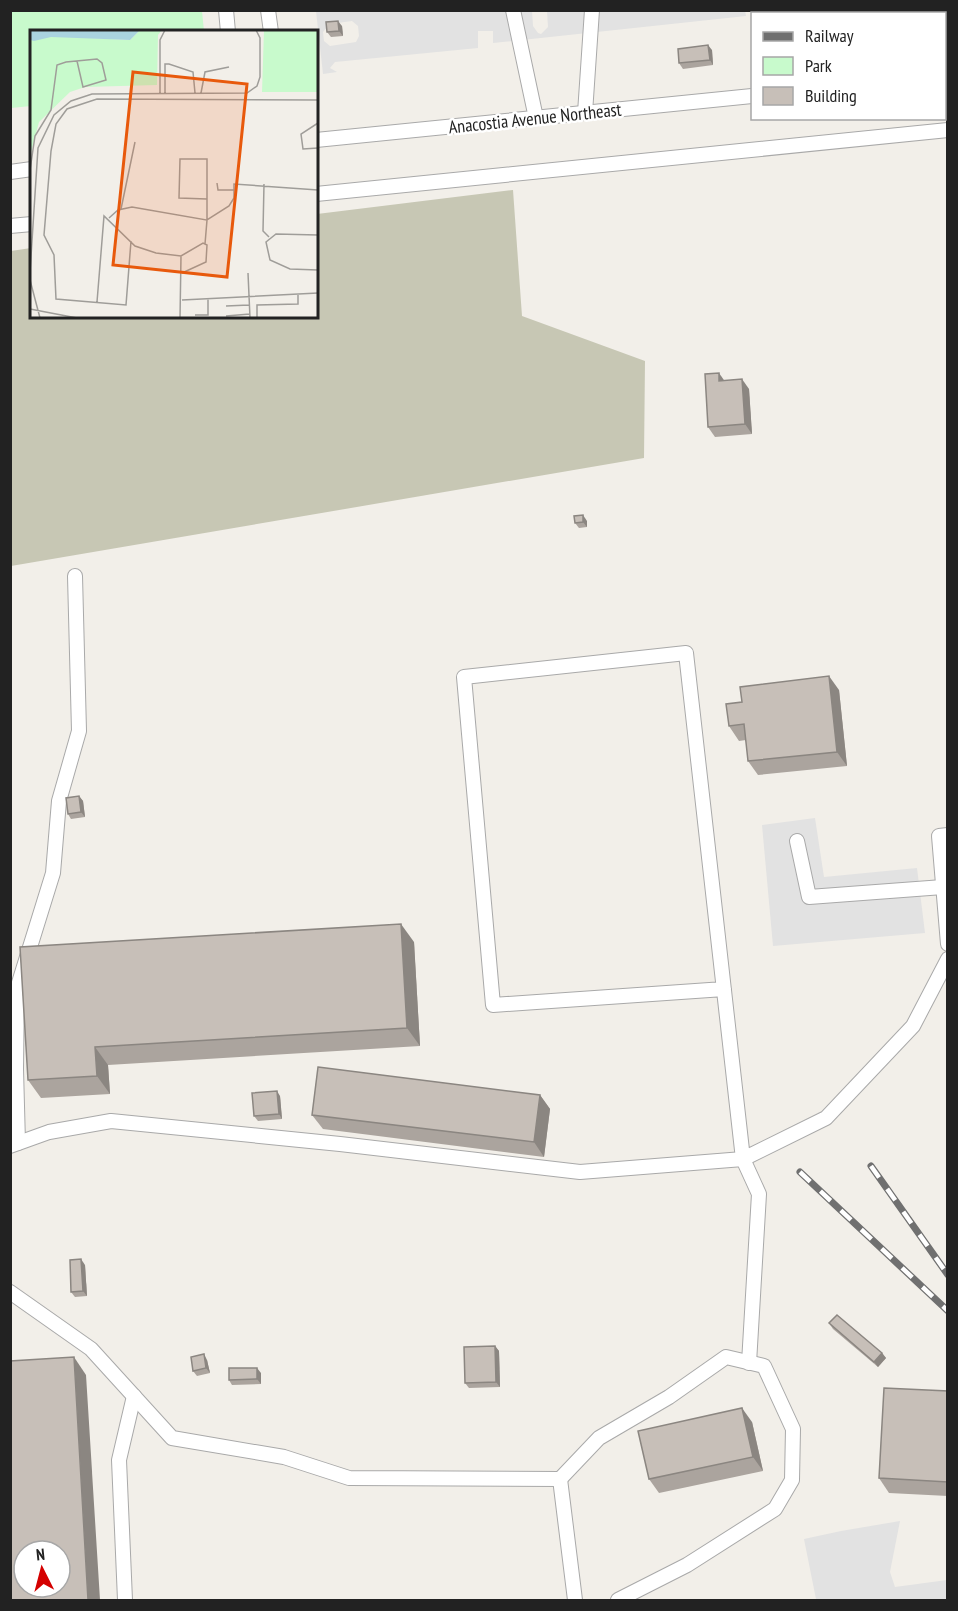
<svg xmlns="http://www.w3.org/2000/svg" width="958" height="1611" font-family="'PT Sans Narrow',sans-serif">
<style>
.construction{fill:#c7c7b4}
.park{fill:#c8facc}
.parking{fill:#e2e2e2;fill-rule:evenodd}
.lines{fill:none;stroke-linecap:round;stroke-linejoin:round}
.lane-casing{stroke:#a9a9a9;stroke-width:16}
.lane{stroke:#fff;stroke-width:14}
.rail-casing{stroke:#707070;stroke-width:7}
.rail{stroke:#fff;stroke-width:4.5;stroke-dasharray:14;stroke-linecap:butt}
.wall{fill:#aba49e}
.shaded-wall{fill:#8b8681}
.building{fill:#c7bfb8;stroke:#8b8681;stroke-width:1.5;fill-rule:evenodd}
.labels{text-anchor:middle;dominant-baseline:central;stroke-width:5;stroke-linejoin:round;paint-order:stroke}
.street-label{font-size:18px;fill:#222;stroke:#fff}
.inset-road{fill:none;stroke:#9f9d99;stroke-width:1.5}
.view{fill:#e8590c;fill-opacity:0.15;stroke:#e8590c;stroke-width:3}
.inset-edge{fill:none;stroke:#222;stroke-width:3}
</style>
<rect width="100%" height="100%" fill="#f2efe9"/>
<path class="construction" d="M513 190 522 316 645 361 644 458 11 566V251L31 248 32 316H316L317 214Z"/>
<path class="park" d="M10 11H202L204 31 32 32 31 106 11 108Z"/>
<g class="parking">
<path d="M745 10 746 16 493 43V31H478V48L335 62 330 68 337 72 323 74 316 11H532L533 26 538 33 541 34 548 27 547 11ZM352 21 358 26 359 36 356 42 330 46 324 41 323 32 330 24Z"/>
<path d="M815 818 824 877 917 868 925 933 773 946 762 825Z"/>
<path d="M900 1521 890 1572 895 1587 947 1580V1600H810L816 1599 804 1539 841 1531Z"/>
</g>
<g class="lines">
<g class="lane-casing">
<g id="lane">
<path d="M226 10 228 32"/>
<path d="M268 10 271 32"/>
<path d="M513 10 536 118"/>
<path d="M944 75 948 74"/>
<path d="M585 113 592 10"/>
<path d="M316 140 752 96"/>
<path d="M10 172 32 169"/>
<path d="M316 194 948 130"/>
<path d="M10 226 32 224"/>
<path d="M948 835 939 836 948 944"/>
<path d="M797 841 809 897 943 887"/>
<path d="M724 989 493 1005 464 677 686 653 743 1159 826 1118 913 1026 948 959"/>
<path d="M18 1143 16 1069 17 989 53 873 59 801 79 731 75 576"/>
<path d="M10 1146 49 1132 111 1121 340 1144 580 1172 743 1159 759 1194 749 1363"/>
<path d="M10 1292 91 1349 172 1438 284 1457 349 1478 560 1479 599 1438 669 1397 726 1357 764 1366 793 1429 792 1480 775 1509 687 1565 618 1600"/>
<path d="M560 1479 575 1600"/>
<path d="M125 1600 119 1460 134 1396"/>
</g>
</g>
<use href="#lane" class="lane"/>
<g class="rail-casing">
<g id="rail">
<path d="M871 1166 948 1275"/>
<path d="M800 1172 948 1311"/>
</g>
</g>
<use href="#rail" class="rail"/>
</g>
<g class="wall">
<path d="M342 26 343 36 331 37 327 32Z"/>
<path d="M712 50 713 65 683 69 679 63Z"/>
<path d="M724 380 749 389 752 434 715 437 708 427Z"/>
<path d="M587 521V527L579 528 575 523Z"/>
<path d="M839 690 847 766 758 775 748 761 746 740 739 741 729 726 742 702Z"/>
<path d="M79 796 83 801 85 817 71 819 68 814Z"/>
<path d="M414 942 420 1046 108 1065 110 1094 41 1098 28 1080 20 947Z"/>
<path d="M540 1095 550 1109 544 1157 323 1129 312 1115Z"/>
<path d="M280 1096 282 1119 258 1121 254 1116Z"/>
<path d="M85 1265 87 1296 75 1297 71 1292Z"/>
<path d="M829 1323 882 1353 886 1358 878 1367 833 1329Z"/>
<path d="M495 1346 499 1351 500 1387 469 1388 465 1383Z"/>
<path d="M207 1360 210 1373 197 1376 193 1371Z"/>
<path d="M261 1373V1384L232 1385 229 1380Z"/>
<path d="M948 1391V1496L889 1493 879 1478Z"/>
<path d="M752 1422 763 1471 659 1493 649 1479Z"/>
</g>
<g class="shaded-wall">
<path d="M338 21 342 26 343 36 339 31Z"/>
<path d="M708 45 712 50 713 65 710 60Z"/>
<path d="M719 373 726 383 719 381Z"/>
<path d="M742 379 749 389 752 434 745 424Z"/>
<path d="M583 515 587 521V527L583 522Z"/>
<path d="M829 676 839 690 847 766 837 752Z"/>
<path d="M79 796 83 801 85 817 81 812Z"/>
<path d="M401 924 414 942 420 1046 407 1028Z"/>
<path d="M95 1047 108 1065 110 1094 97 1076Z"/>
<path d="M277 1091 280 1096 282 1119 279 1114Z"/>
<path d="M540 1095 550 1109 544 1157 534 1142Z"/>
<path d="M81 1259 85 1265 87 1296 83 1291Z"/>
<path d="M495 1346 499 1351 500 1387 496 1382Z"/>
<path d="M882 1353 886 1358 878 1367 874 1362Z"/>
<path d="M204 1354 207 1360 210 1373 206 1368Z"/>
<path d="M74 1357 86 1375 100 1600H88Z"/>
<path d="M257 1368 261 1373V1384L257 1379Z"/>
<path d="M742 1408 752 1422 763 1471 753 1457Z"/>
</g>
<g class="building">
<path d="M338 21 339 31 327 32 326 22Z"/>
<path d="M708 45 710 60 679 63 678 49Z"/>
<path d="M719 373V381L742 379 745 424 708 427 705 374Z"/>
<path d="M583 515V522L575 523 574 516Z"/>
<path d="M829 676 837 752 748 761 744 724 729 726 726 704 742 702 740 687Z"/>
<path d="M79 796 81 812 68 814 66 798Z"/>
<path d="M401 924 407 1028 95 1047 97 1076 28 1080 20 947Z"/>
<path d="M318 1067 540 1095 534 1142 312 1115Z"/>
<path d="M277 1091 279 1114 254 1116 252 1093Z"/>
<path d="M81 1259 83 1291 71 1292 70 1260Z"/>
<path d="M837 1315 882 1353 874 1362 829 1323Z"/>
<path d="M495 1346 496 1382 465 1383 464 1347Z"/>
<path d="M204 1354 206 1368 193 1371 191 1357Z"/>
<path d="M74 1357 88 1600H10V1361ZM24 1551H60V1587H24Z"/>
<path d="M229 1368H257V1379L229 1380Z"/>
<path d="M884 1388 948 1391V1482L879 1478Z"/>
<path d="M742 1408 753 1457 649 1479 638 1431Z"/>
</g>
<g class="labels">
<g class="street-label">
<text transform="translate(535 118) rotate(-6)">Anacostia Avenue Northeast</text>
</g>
</g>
<g transform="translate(30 30)">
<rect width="288" height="288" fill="#f2efe9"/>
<path d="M110 0H132L128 5 127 55 55 57 40 62 9 92 0 126V10L21 6 100 10ZM234 0H288V62H232Z" fill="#c8facc"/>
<path d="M0 0H110L100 10 21 7 4 11 0 10Z" fill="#aad3df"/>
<path class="inset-road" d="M130 63V10L135 0M135 63V34H139L163 42 165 63M171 63 175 42 199 37M288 93 271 104 273 119 288 118M0 140 5 106 21 80 27 35 36 32 67 29 72 33 76 50 53 57 47 31M187 153 188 160H204M234 154 233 201 239 207M177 169 149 168 150 129H177V190L199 176 204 168V154L288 160M91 179 105 112M79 188 88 180 102 177 177 190 175 214M288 205 246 204 236 212 240 230 260 239 288 240M101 211 96 275 26 269 24 225 14 205 21 121 26 94 37 79 67 69 288 70M0 242 8 118 24 85 41 71 62 64 217 63 227 56 230 47V8L226 0M218 243 220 288M0 250 10 288M152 270 288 263M67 272 74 186 105 216 126 223 151 226 173 213 177 215 176 232 152 243M196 276 219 275M0 279 47 288M165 285H178V269M196 286 220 284M150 288 151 226M227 288V275L268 274V264"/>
<path class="view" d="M103 42 217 54 197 247 83 235Z"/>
<rect width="288" height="288" class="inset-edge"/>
</g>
<rect width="958" height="1611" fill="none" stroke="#222222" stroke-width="24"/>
<rect x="751" y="12" width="195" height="108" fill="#ffffff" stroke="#a7a7a7" stroke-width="1.5"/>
<rect x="763" y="32" width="30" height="9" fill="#707070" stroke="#a7a7a7" stroke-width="1.5"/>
<text x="805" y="42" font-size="18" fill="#222222">Railway</text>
<rect x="763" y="57" width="30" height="18" fill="#c8facc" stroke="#a7a7a7" stroke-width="1.5"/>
<text x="805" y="72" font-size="18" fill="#222222">Park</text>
<rect x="763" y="87" width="30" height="18" fill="#c7bfb8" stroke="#a7a7a7" stroke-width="1.5"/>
<text x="805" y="102" font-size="18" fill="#222222">Building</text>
<g transform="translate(42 1569) rotate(354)"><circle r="28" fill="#ffffff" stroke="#a7a7a7" stroke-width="1.5"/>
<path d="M0-4.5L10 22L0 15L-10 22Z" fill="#d40000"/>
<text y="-9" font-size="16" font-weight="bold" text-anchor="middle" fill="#222222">N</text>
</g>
</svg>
